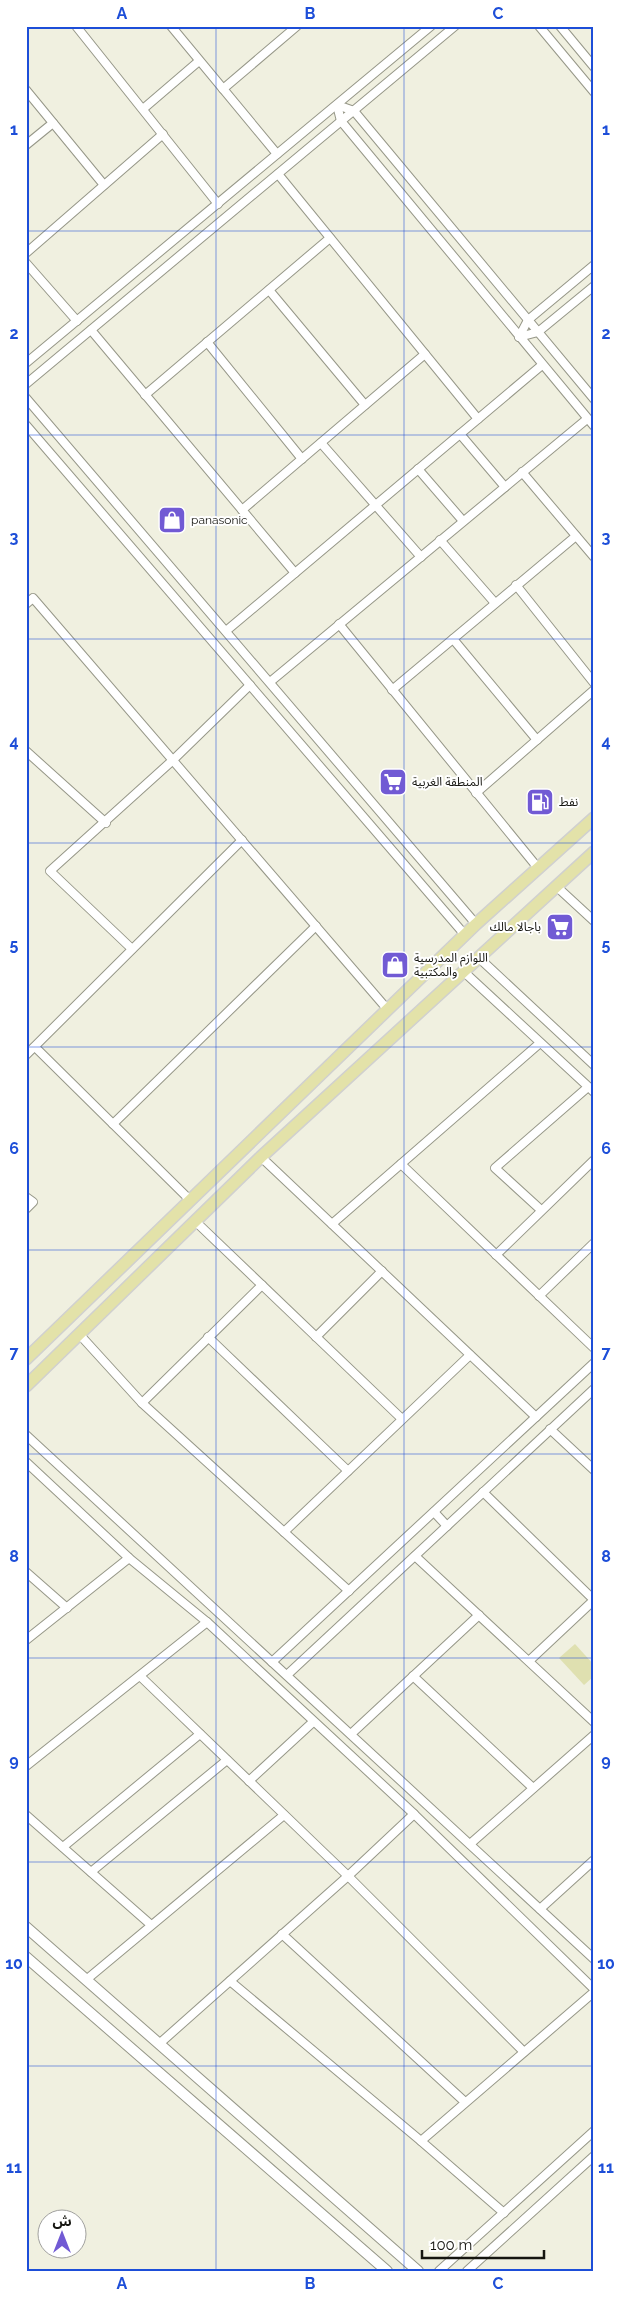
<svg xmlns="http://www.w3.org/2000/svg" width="620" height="2297" font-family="Raleway,'Noto Sans Arabic',sans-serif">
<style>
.green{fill:#dfe0b0}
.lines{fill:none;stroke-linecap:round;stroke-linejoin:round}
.street-casing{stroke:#969788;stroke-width:10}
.secondary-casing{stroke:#969788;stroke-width:12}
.primary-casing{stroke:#d0d0cf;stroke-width:14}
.street{stroke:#fff;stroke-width:8}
.secondary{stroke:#fff;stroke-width:10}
.primary{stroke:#e3e2a9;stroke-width:11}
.grid{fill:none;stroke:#1d4ed8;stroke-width:1;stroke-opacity:0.55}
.labels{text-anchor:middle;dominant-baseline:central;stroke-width:4;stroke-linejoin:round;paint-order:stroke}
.poi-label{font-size:12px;fill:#151510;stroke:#fff;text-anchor:start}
.neatline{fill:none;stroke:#1d4ed8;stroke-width:2}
.grid-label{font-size:16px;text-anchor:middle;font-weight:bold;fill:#1d4ed8}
</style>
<rect width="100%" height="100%" fill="#f0f0e0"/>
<path class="green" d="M575 1644 594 1665V1676L584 1685 559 1658Z"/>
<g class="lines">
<g class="street-casing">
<g id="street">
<path d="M76 26 218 204"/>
<path d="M171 26 277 154"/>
<path d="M539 26 594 92"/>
<path d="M560 26 594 67"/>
<path d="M223 89 297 26"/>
<path d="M26 90 104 185"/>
<path d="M143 109 199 61"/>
<path d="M26 145 53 123"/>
<path d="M278 174 478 419"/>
<path d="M26 253 163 134"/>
<path d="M26 263 77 321"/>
<path d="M269 290 365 405"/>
<path d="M91 330 295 573"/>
<path d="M519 337 528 320 594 265"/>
<path d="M519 337 538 332 594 286"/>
<path d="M207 342 302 459"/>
<path d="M26 363 431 26"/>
<path d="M26 384 455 26"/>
<path d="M145 395 330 238"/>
<path d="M26 398 476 924"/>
<path d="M594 399 354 111 337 105 341 121 594 426"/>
<path d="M26 425 465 935"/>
<path d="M460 434 505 487"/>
<path d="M321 443 421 557"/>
<path d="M418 469 463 521"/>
<path d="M522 472 594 557"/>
<path d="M242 510 425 354"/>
<path d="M440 540 495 603"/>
<path d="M516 585 594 683"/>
<path d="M26 604 33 598 388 1010"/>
<path d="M339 624 538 868"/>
<path d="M226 631 542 365"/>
<path d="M453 639 537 740"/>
<path d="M270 682 587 419"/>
<path d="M392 690 576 536"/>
<path d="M26 751 106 823"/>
<path d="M476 793 594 690"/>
<path d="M556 886 594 921"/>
<path d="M132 949 50 871 173 760 250 685"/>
<path d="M478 957 594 1065"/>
<path d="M463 971 594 1092"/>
<path d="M35 1047 190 1200"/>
<path d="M26 1055 242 840"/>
<path d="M113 1124 316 926"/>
<path d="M261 1157 536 1417"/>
<path d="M401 1164 594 1348"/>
<path d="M26 1197 33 1202 26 1209"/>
<path d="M541 1210 495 1168 588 1087"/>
<path d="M195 1221 402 1419"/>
<path d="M332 1224 540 1043"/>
<path d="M496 1255 594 1160"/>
<path d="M539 1296 594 1243"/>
<path d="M80 1335 142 1403 349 1591"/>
<path d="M208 1337 348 1471"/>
<path d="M316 1337 382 1271"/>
<path d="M142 1403 262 1285"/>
<path d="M550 1429 594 1470"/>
<path d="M26 1435 594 1959"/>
<path d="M26 1462 129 1558 207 1622 414 1814 594 1989"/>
<path d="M483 1492 594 1600"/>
<path d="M434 1512 447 1526"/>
<path d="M284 1532 470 1355"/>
<path d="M415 1556 594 1722"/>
<path d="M26 1572 67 1608"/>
<path d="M26 1640 129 1558"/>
<path d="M529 1661 594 1600"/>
<path d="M272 1662 594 1363"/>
<path d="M287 1675 594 1389"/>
<path d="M140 1676 348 1876 524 2052"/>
<path d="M413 1676 533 1788"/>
<path d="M351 1734 479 1615"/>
<path d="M26 1766 207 1622"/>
<path d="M249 1781 313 1722"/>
<path d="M26 1815 150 1924"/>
<path d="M470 1844 594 1735"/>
<path d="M63 1847 200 1734"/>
<path d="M91 1872 227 1760"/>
<path d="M540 1909 594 1860"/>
<path d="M282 1934 465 2102"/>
<path d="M86 1980 284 1815"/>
<path d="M230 1981 421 2141"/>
<path d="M159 2044 348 1876 414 1814"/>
<path d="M504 2213 421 2141 594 1992"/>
<path d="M439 2271 594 2131"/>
<path d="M467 2271 594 2156"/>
</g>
</g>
<g class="secondary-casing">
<g id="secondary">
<path d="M26 1927 418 2271"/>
<path d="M26 1957 387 2271"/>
</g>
</g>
<g class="primary-casing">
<g id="primary">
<path d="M26 1359 476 924 594 818"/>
<path d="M26 1386 261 1157 594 852"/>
</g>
</g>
<use href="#street" class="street"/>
<use href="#secondary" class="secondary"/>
<use href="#primary" class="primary"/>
</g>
<path class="grid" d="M216 26V2271M404 26V2271M26 231H594M26 435H594M26 639H594M26 843H594M26 1047H594M26 1250H594M26 1454H594M26 1658H594M26 1862H594M26 2066H594"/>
<defs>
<g id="shop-square" transform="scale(1.4375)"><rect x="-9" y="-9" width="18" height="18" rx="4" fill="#715ad4" stroke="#fff"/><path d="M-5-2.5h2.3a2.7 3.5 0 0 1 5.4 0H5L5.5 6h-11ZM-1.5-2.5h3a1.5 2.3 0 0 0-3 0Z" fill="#fff"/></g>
<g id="supermarket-square" transform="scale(1.4375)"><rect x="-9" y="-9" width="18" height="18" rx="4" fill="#715ad4" stroke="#fff"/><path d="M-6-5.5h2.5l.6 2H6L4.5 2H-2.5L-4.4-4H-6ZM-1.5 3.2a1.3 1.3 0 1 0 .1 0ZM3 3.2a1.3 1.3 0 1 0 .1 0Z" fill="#fff"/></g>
<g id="fuel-square" transform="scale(1.4375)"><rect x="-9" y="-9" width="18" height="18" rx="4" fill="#715ad4" stroke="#fff"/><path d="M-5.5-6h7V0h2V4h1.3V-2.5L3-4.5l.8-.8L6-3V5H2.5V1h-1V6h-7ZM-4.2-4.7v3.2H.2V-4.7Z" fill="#fff"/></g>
</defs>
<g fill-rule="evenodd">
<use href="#shop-square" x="172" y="520"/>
<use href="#supermarket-square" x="393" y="782"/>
<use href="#fuel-square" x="540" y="802"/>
<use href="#supermarket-square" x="560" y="927"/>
<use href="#shop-square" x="395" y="965"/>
</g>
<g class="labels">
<g class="poi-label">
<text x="191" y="520">panasonic</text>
<text x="412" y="782">المنطقة الغربية</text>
<text x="559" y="802">نفط</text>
<text x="541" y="927" text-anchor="end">باجالا مالك</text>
<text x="414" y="958">اللوازم المدرسية<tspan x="414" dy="14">والمكتبية</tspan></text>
</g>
</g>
<rect width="620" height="2297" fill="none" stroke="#ffffff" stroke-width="55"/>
<g transform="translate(62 2234)"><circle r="24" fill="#ffffff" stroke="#a1a19f"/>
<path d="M0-4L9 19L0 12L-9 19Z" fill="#715ad4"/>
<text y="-8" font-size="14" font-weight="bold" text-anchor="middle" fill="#151510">ش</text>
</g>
<path d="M422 2250v8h122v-8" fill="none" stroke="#151510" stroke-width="2.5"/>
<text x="430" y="2250" font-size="15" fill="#151510" stroke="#ffffff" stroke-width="4" paint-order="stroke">100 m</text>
<rect x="28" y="28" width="564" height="2242" class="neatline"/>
<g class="grid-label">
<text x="122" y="19">A</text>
<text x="310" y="19">B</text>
<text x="498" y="19">C</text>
<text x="14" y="135">1</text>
<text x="606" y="135">1</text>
<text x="14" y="339">2</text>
<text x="606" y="339">2</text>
<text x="14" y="543">3</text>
<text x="606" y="543">3</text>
<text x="14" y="747">4</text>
<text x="606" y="747">4</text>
<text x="14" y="950">5</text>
<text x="606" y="950">5</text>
<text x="14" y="1154">6</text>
<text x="606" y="1154">6</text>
<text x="14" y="1358">7</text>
<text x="606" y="1358">7</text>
<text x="14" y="1562">8</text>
<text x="606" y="1562">8</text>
<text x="14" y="1766">9</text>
<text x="606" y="1766">9</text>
<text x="14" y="1969">10</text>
<text x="606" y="1969">10</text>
<text x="14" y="2173">11</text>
<text x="606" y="2173">11</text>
<text x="122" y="2289">A</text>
<text x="310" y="2289">B</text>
<text x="498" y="2289">C</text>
</g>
</svg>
